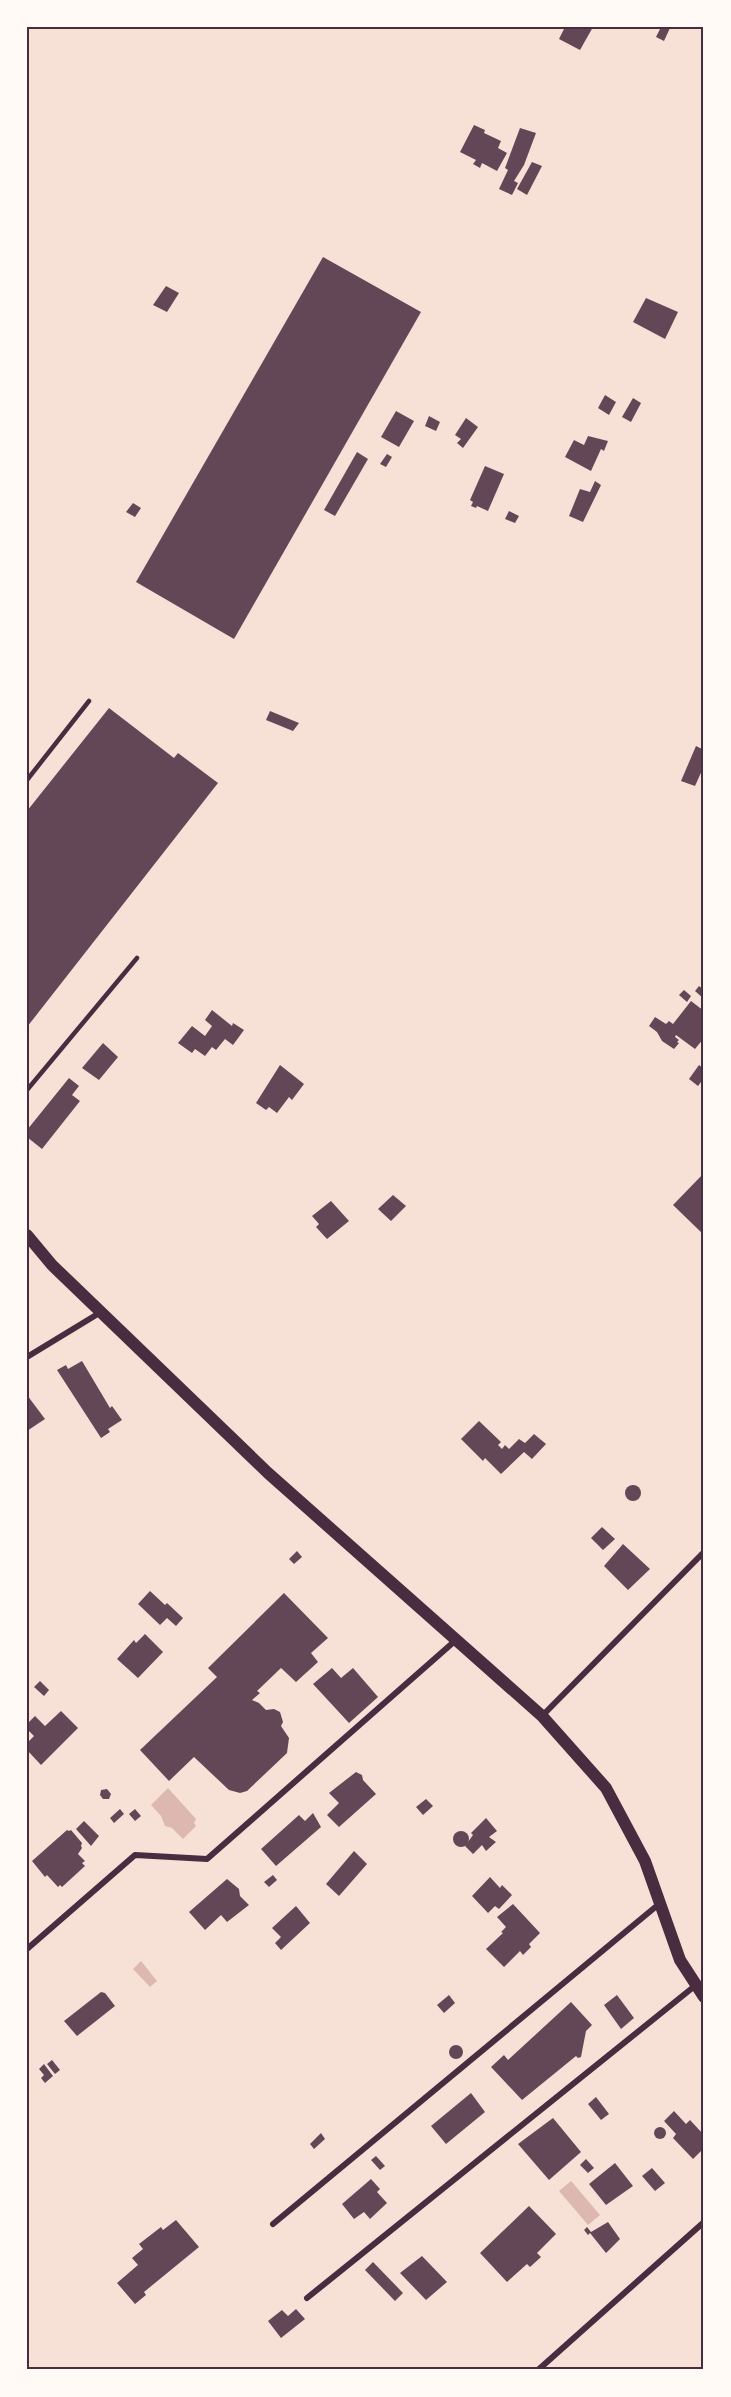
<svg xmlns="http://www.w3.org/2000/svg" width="731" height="2397" font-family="Commissioner,sans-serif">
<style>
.water{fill:#dcb8b0}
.building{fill:#644757}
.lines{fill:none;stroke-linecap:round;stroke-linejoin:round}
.service{stroke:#4a2c40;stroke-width:4.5}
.minor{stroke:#4a2c40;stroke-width:6}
.secondary{stroke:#4a2c40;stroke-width:12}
.neatline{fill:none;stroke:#4a2c40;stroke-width:2}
</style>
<rect width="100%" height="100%" fill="#f7e1d7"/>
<g class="water">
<path d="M168 1788 196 1819 194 1823 196 1826 183 1839 172 1828 165 1826 161 1816 151 1805Z"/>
<path d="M141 1961 157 1981 150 1987 133 1969Z"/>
<path d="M571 2181 600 2215 588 2225 559 2191Z"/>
</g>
<g class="building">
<path d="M565 27H593L580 50 559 39Z"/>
<path d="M661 27 670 28 664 41 656 37Z"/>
<path d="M474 125 485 130 484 133 501 141 498 148 507 153 497 171 482 163 480 168 473 164 476 160 460 152Z"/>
<path d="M520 128 536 133 524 165 514 181 518 183 512 195 499 189 508 170 505 168Z"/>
<path d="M532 162 542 166 527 195 517 189Z"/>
<path d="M323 257 421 312 234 639 136 582Z"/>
<path d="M166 286 179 293 167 312 153 305Z"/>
<path d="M646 298 678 312 665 339 633 322Z"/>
<path d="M605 395 616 402 609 415 598 408Z"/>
<path d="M633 398 641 403 631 422 622 417Z"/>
<path d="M396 411 414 421 399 447 381 437Z"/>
<path d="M429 416 440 422 436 431 425 426Z"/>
<path d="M466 418 478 427 463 448 457 443 461 439 455 435Z"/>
<path d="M588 436 608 441 604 451 601 449 591 471 565 457 574 440 584 445Z"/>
<path d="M357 452 368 459 335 516 324 510Z"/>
<path d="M387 454 392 457 386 467 380 464Z"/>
<path d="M485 466 504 474 488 511 477 506 476 508 471 506 473 502 470 500Z"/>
<path d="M595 481 601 485 583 522 569 516 580 489 590 492Z"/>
<path d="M133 503 141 508 135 517 126 512Z"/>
<path d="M509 511 519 516 515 523 505 519Z"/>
<path d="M109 708 174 758 178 753 218 783 27 1027V811Z"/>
<path d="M270 711 299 723 293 731 266 720Z"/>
<path d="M696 746 704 750V766L695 786 681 781Z"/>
<path d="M699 986 704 990V999L695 991Z"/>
<path d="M684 990 691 996 687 1002 679 995Z"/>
<path d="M691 1001 704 1011V1038L695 1049 676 1035 675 1037 679 1040 677 1042 679 1043 674 1049 662 1041 657 1032 649 1026 655 1017 666 1024 669 1021 673 1024Z"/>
<path d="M212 1010 232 1026 233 1023 244 1030 233 1045 225 1039 216 1050 212 1047 205 1056 195 1049 192 1053 178 1043 192 1026 205 1036 212 1026 205 1020Z"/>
<path d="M103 1043 118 1057 99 1080 82 1068Z"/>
<path d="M280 1065 304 1084 292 1100 289 1097 277 1113 269 1107 266 1110 256 1103Z"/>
<path d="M699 1065 704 1069V1078L698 1086 689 1079Z"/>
<path d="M69 1078 79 1086 72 1095 80 1101 42 1149 27 1137V1130Z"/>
<path d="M704 1173V1235L673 1205Z"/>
<path d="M393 1195 406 1206 391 1221 378 1209Z"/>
<path d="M331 1201 349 1221 327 1239 316 1227 319 1224 312 1216Z"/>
<path d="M82 1361 110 1408 112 1406 122 1420 108 1429 110 1432 101 1438 57 1370 66 1365 68 1369Z"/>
<path d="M27 1395 45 1419 27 1431Z"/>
<path d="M479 1421 501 1442 498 1445 502 1449 505 1445 509 1449 519 1439 525 1443 534 1434 546 1444 532 1459 524 1452 501 1474 485 1458 483 1461 461 1439Z"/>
<circle cx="633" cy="1493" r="8"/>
<path d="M602 1527 615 1539 603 1550 591 1538Z"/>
<path d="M623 1544 650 1569 628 1590 604 1566Z"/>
<path d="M297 1551 302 1557 294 1564 289 1559Z"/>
<path d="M150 1591 165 1605 167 1603 183 1618 176 1626 167 1618 160 1625 138 1604Z"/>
<path d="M284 1593 328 1638 311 1653 318 1662 296 1682 281 1668 257 1691 260 1693 252 1700 259 1703 266 1710 274 1709 280 1712 283 1722 281 1726 289 1738 287 1753 247 1791 240 1793 229 1790 194 1757 169 1781 140 1750 217 1677 208 1668Z"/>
<path d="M145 1634 163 1652 138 1678 117 1659 134 1640 136 1643Z"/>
<path d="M332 1668 341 1678 353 1668 378 1697 349 1723 313 1684Z"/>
<path d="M40 1681 49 1690 44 1696 34 1687Z"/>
<path d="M61 1711 78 1728 41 1765 27 1750V1743L34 1736 27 1729V1724L35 1716 45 1726Z"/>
<path d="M356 1772 362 1775 363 1780 376 1794 339 1827 327 1815 339 1803 329 1793Z"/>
<path d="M107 1789 111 1794 109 1799H103L100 1795 101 1790Z"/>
<path d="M426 1799 433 1806 423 1815 416 1807Z"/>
<path d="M120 1809 124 1814 114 1823 110 1818Z"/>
<path d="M135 1809 141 1816 135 1821 129 1814Z"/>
<path d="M313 1813 321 1827 276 1866 261 1849 299 1815 305 1821Z"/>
<path d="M486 1818 497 1831 489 1837 496 1842 486 1851 482 1845 473 1854 465 1846 473 1835 471 1833Z"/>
<path d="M84 1821 99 1836 91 1846 76 1829Z"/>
<path d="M67 1830 69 1831 71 1830 82 1843 81 1846 82 1848 78 1854 85 1861 82 1863 85 1866 62 1887 60 1885 58 1887 47 1875 45 1877 32 1861Z"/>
<circle cx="461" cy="1839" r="8"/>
<path d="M354 1851 367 1864 339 1896 326 1884Z"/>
<path d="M273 1875 277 1880 269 1887 264 1882Z"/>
<path d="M490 1877 500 1888 502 1885 512 1895 499 1909 495 1906 488 1913 472 1896Z"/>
<path d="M227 1879 239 1889 240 1896 249 1905 227 1922 221 1915 205 1930 189 1912Z"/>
<path d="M513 1904 540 1933 529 1944 531 1947 523 1955 520 1951 504 1967 486 1949 503 1933 501 1932 506 1927 497 1917Z"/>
<path d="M296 1906 310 1923 281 1950 275 1943 281 1937 272 1928Z"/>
<path d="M101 1992 105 1993 115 2006 77 2036 64 2021Z"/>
<path d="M449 1995 455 2003 444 2013 437 2005Z"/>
<path d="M617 1995 634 2018 621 2029 604 2005Z"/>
<path d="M571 2002 592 2025 586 2031 581 2057 578 2058 576 2056 522 2100 491 2067 504 2055 508 2060Z"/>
<circle cx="456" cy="2052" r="7"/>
<path d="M52 2060 60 2070 55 2074 47 2064Z"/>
<path d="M44 2064 53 2076 45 2083 41 2078 44 2075 39 2069Z"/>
<path d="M471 2093 485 2112 446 2144 431 2126Z"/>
<path d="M596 2097 609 2114 601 2120 588 2104Z"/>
<path d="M674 2111 686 2124 690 2120 704 2135V2148L693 2159 673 2138 676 2134 664 2121Z"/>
<path d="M553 2118 581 2152 549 2180 518 2144Z"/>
<circle cx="660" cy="2133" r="6"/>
<path d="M321 2133 325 2139 314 2149 310 2144Z"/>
<path d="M376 2156 385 2166 380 2170 371 2160Z"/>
<path d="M586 2159 594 2168 588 2173 580 2165Z"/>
<path d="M615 2163 633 2186 606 2205 589 2184Z"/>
<path d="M652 2168 665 2183 655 2191 642 2176Z"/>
<path d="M371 2179 380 2189 377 2192 387 2203 370 2219 364 2212 354 2219 342 2204Z"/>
<path d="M529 2206 556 2234 537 2253 541 2257 530 2267 527 2264 507 2282 480 2253Z"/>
<path d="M176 2220 199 2247 144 2292 146 2295 135 2304 117 2283 138 2265 132 2258 143 2249 139 2244 161 2227 163 2230Z"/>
<path d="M608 2222 620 2239 606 2253 590 2233 588 2235 584 2230 587 2227 591 2232Z"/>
<path d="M422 2256 447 2282 426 2300 400 2273Z"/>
<path d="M373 2262 403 2293 395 2301 365 2270Z"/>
<path d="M296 2309 305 2319 281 2338 268 2321 282 2310 288 2316Z"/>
</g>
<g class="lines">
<g class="service">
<path d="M27 780 89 701"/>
<path d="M27 1090 137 958"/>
</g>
<g class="minor">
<path d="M27 1357 101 1312"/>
<path d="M542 1716 704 1552"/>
<path d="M27 1949 135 1855 207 1859 456 1640"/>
<path d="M273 2224 659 1904"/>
<path d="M307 2298 696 1985"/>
<path d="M538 2370 704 2222"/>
</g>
<path class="secondary" d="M27 1235 52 1265 268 1473 542 1716 606 1788 645 1861 680 1960 704 1997"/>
</g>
<rect width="731" height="2397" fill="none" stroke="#fffaf5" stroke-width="57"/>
<rect x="28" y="28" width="674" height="2340" class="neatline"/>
</svg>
